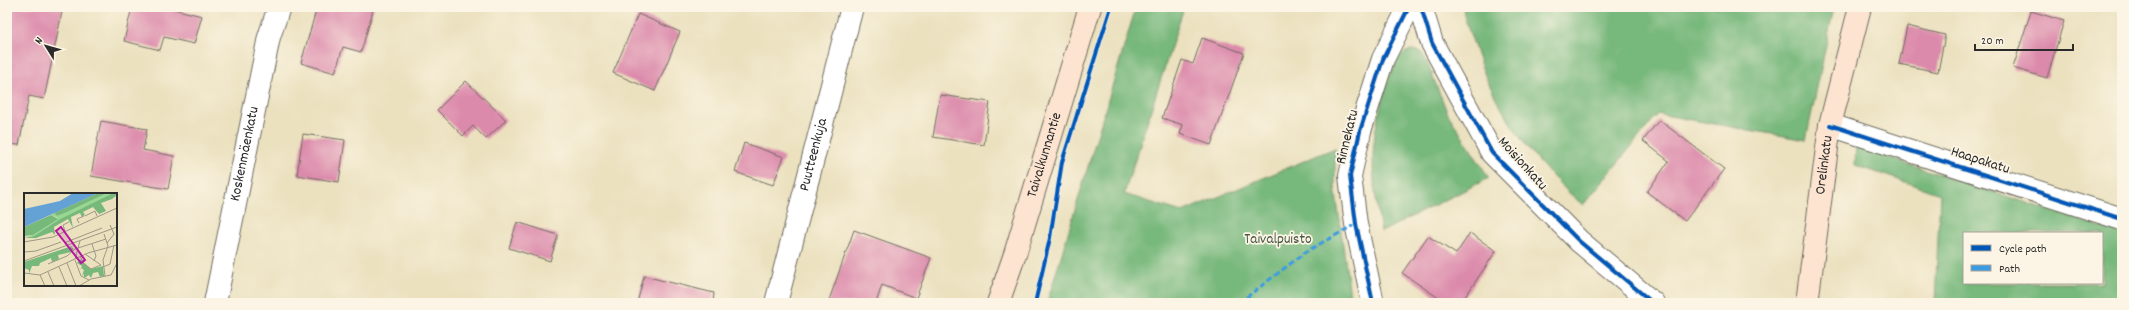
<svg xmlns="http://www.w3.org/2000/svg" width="2129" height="310" font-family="Dekko,sans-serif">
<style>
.forest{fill:#77b87b;stroke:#517253;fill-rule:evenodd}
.building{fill:#dc8aab}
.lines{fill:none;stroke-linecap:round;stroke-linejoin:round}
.street-casing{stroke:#6e6b5f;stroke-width:24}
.secondary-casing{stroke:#6e6b5f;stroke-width:24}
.street{stroke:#fff;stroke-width:22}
.secondary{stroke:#fde4d1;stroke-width:22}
.quiet{stroke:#3d9ce1;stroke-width:3;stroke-dasharray:6 3;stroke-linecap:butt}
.cycleway-casing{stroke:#fcf5e5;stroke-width:6}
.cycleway{stroke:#0057b8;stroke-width:4}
.labels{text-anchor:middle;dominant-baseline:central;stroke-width:3.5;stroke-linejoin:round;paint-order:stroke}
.street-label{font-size:15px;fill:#2b2b2b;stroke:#fcf5e5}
.park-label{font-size:15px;fill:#455644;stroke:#fcf5e5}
.inset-road{fill:none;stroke:#9e9884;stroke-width:1}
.view{fill:#b5179e;fill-opacity:0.15;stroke:#b5179e;stroke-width:2}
.inset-edge{fill:none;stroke:#2b2b2b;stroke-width:2}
</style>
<rect width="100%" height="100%" fill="#fcf5e5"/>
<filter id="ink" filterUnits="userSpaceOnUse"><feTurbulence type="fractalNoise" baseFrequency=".025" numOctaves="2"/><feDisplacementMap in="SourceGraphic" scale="8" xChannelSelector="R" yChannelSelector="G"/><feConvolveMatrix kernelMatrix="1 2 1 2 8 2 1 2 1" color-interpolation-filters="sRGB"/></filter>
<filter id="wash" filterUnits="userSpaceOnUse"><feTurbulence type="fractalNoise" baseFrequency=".012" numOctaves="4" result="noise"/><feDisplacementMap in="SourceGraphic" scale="16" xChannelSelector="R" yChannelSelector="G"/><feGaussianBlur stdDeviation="0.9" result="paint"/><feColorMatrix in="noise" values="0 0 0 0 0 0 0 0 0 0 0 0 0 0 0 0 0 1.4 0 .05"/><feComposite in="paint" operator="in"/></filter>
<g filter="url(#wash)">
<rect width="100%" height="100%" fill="#ebe1bf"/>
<g class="forest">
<path d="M1136 7H1184L1124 194 1182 212 1335 148V187L1351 303H1047Z"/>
<path d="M1463 7H1834L1806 140 1658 114 1583 205C1532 162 1492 106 1473 42 1469 31 1464 19 1463 7Z"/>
<path d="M1414 50 1422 53 1426 60 1448 114 1489 178 1381 232C1377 208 1373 183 1373 159 1373 132 1384 80 1399 58 1403 52 1408 51 1414 50Z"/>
<path d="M1856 147 2122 234V303H1935L1940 194 1855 165ZM1964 233H2102V283H1964Z"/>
</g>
<g id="blocks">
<g class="building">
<path d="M7 7H63L44 99 29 96 19 145 7 144Z"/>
<path d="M132 7H166L202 16 194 44 164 37 160 50 124 41Z"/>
<path d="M317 7H374L361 52 343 47 335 73 301 63Z"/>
<path d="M2031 11 2064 21 2047 78 2013 68Z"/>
<path d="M638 14 680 32 655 91 613 73Z"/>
<path d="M1907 26 1945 35 1938 72 1899 64Z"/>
<path d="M1202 38 1244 53 1211 145 1180 134 1183 125 1162 118 1182 60 1193 64Z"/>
<path d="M466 81 506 120 486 139 473 126 463 136 437 110Z"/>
<path d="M940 95 990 102 984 145 933 137Z"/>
<path d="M1659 120 1724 169 1685 221 1647 192 1669 161 1643 141Z"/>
<path d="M101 121 147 129 143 150 174 156 168 189 91 176Z"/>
<path d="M303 134 345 140 339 182 297 175Z"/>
<path d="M744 143 784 157 773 185 735 172Z"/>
<path d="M517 222 558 235 550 261 509 248Z"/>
<path d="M854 230 931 258 916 298 882 285 876 303H828Z"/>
<path d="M1470 233 1496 251 1461 303H1446L1402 273 1428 236 1456 254Z"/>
<path d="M644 276 714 293 713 303H637Z"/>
</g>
</g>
</g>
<g filter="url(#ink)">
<use href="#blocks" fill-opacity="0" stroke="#6e6b5f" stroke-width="1"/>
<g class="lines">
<g class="street-casing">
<g id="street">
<path d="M1421 7 1432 43 1492 153 1579 241 1653 303"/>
<path d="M1830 125 2122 219"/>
<path id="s1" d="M215 303 269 37 279 7"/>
<path id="s2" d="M776 303 852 7"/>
<path d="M1373 303 1356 224 1350 176 1360 131 1383 59 1409 7"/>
</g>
</g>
<g class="secondary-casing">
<g id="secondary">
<path id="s3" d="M998 303 1015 254 1090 7"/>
<path id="s4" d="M1807 303 1830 125 1860 7"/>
</g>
</g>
<use href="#street" class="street"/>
<use href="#secondary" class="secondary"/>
<path class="quiet" d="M1239 303 1307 251 1356 224"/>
<g class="cycleway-casing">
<g id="cycleway">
<path d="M1421 7 1432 43 1492 153 1579 241 1653 303"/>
<path d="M1830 125 2122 219"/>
<path d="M1035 303 1050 238 1062 162 1111 7"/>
<path d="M1373 303 1356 224 1350 176 1360 131 1383 59 1409 7"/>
</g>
</g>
<use href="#cycleway" class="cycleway"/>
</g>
</g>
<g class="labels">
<g class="street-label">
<text transform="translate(1348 137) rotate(-76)">Rinnekatu</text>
<text stroke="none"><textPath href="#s1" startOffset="152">Koskenmäenkatu</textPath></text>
<text stroke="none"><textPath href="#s2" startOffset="153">Puutteenkuja</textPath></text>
<text stroke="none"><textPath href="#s3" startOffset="155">Taivalkunnantie</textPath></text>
<text transform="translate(1980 161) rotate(18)">Haapakatu</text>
<text transform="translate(1522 164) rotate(48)">Moisionkatu</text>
<text stroke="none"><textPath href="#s4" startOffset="139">Orelinkatu</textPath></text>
</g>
<g class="park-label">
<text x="1278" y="240">Taivalpuisto</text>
</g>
</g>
<g transform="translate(24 193)">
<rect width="93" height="93" fill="#ebe1bf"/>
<path d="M83 0H89L36 26 10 43 0 44 9 42 34 25 27 22 30 20 33 23 41 20Z" fill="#94d891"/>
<path d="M74 0H83L41 20 33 23 30 20ZM89 0 93 2 88 6 77 10 82 18 75 21 69 14 59 19 61 22 58 24 56 20 47 24 49 35 44 26 30 34 31 42 28 39 12 45H0L10 43 36 26ZM27 22 34 26 9 42 0 43V34ZM51 52 47 54 50 56 47 59 34 62 35 66 28 69 27 65 16 70 15 73H8L5 81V77L0 75V69ZM56 66 67 76 79 73 80 83 76 84 74 79 69 80 67 85 65 82 60 85V81L58 83 60 77 57 75 56 78 58 73 53 70Z" fill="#77b87b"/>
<path d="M49 0H74L0 34V16L36 8Z" fill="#64a2d6"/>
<path class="inset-road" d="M61 23 71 18 73 23M55 30 53 26 60 23M41 38 39 32 45 29M80 41 84 53 79 67 81 83M0 49 29 44 93 15M40 50 78 35M83 50 90 41 86 32M68 51 72 63 70 68M0 59 12 58 37 49M61 61 77 72M56 63 60 71 67 76 77 72M51 66 56 48M51 67 57 83 65 87M0 68 93 34M43 70 52 93M24 71 43 63 51 56 82 46M35 74 43 93M79 74 86 71 90 52M24 79 30 93M0 80 16 82 64 60 93 52M16 82 21 93M55 93 67 86 87 82 93 70"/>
<path class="view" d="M37 34 61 67 57 70 32 38Z"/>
<rect width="93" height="93" class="inset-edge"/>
</g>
<rect width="2129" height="310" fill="none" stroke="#fcf5e5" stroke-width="24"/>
<rect x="1963" y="232" width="140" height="52" fill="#fcf5e5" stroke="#a8a49b"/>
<rect x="1971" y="245" width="20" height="6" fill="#0057b8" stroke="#a8a49b"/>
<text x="1999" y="252" font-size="12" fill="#2b2b2b">Cycle path</text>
<rect x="1971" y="265" width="20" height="6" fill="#3d9ce1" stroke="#a8a49b"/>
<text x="1999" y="272" font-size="12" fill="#2b2b2b">Path</text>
<g transform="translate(46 46) rotate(307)" stroke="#fcf5e5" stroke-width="3" paint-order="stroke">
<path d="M0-3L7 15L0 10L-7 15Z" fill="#2b2b2b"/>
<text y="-6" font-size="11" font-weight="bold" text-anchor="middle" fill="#2b2b2b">N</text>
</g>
<path d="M1975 44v6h98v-6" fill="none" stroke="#2b2b2b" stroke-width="2"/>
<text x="1981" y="44" font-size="12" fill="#2b2b2b" stroke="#fcf5e5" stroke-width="3" paint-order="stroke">20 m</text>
</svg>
